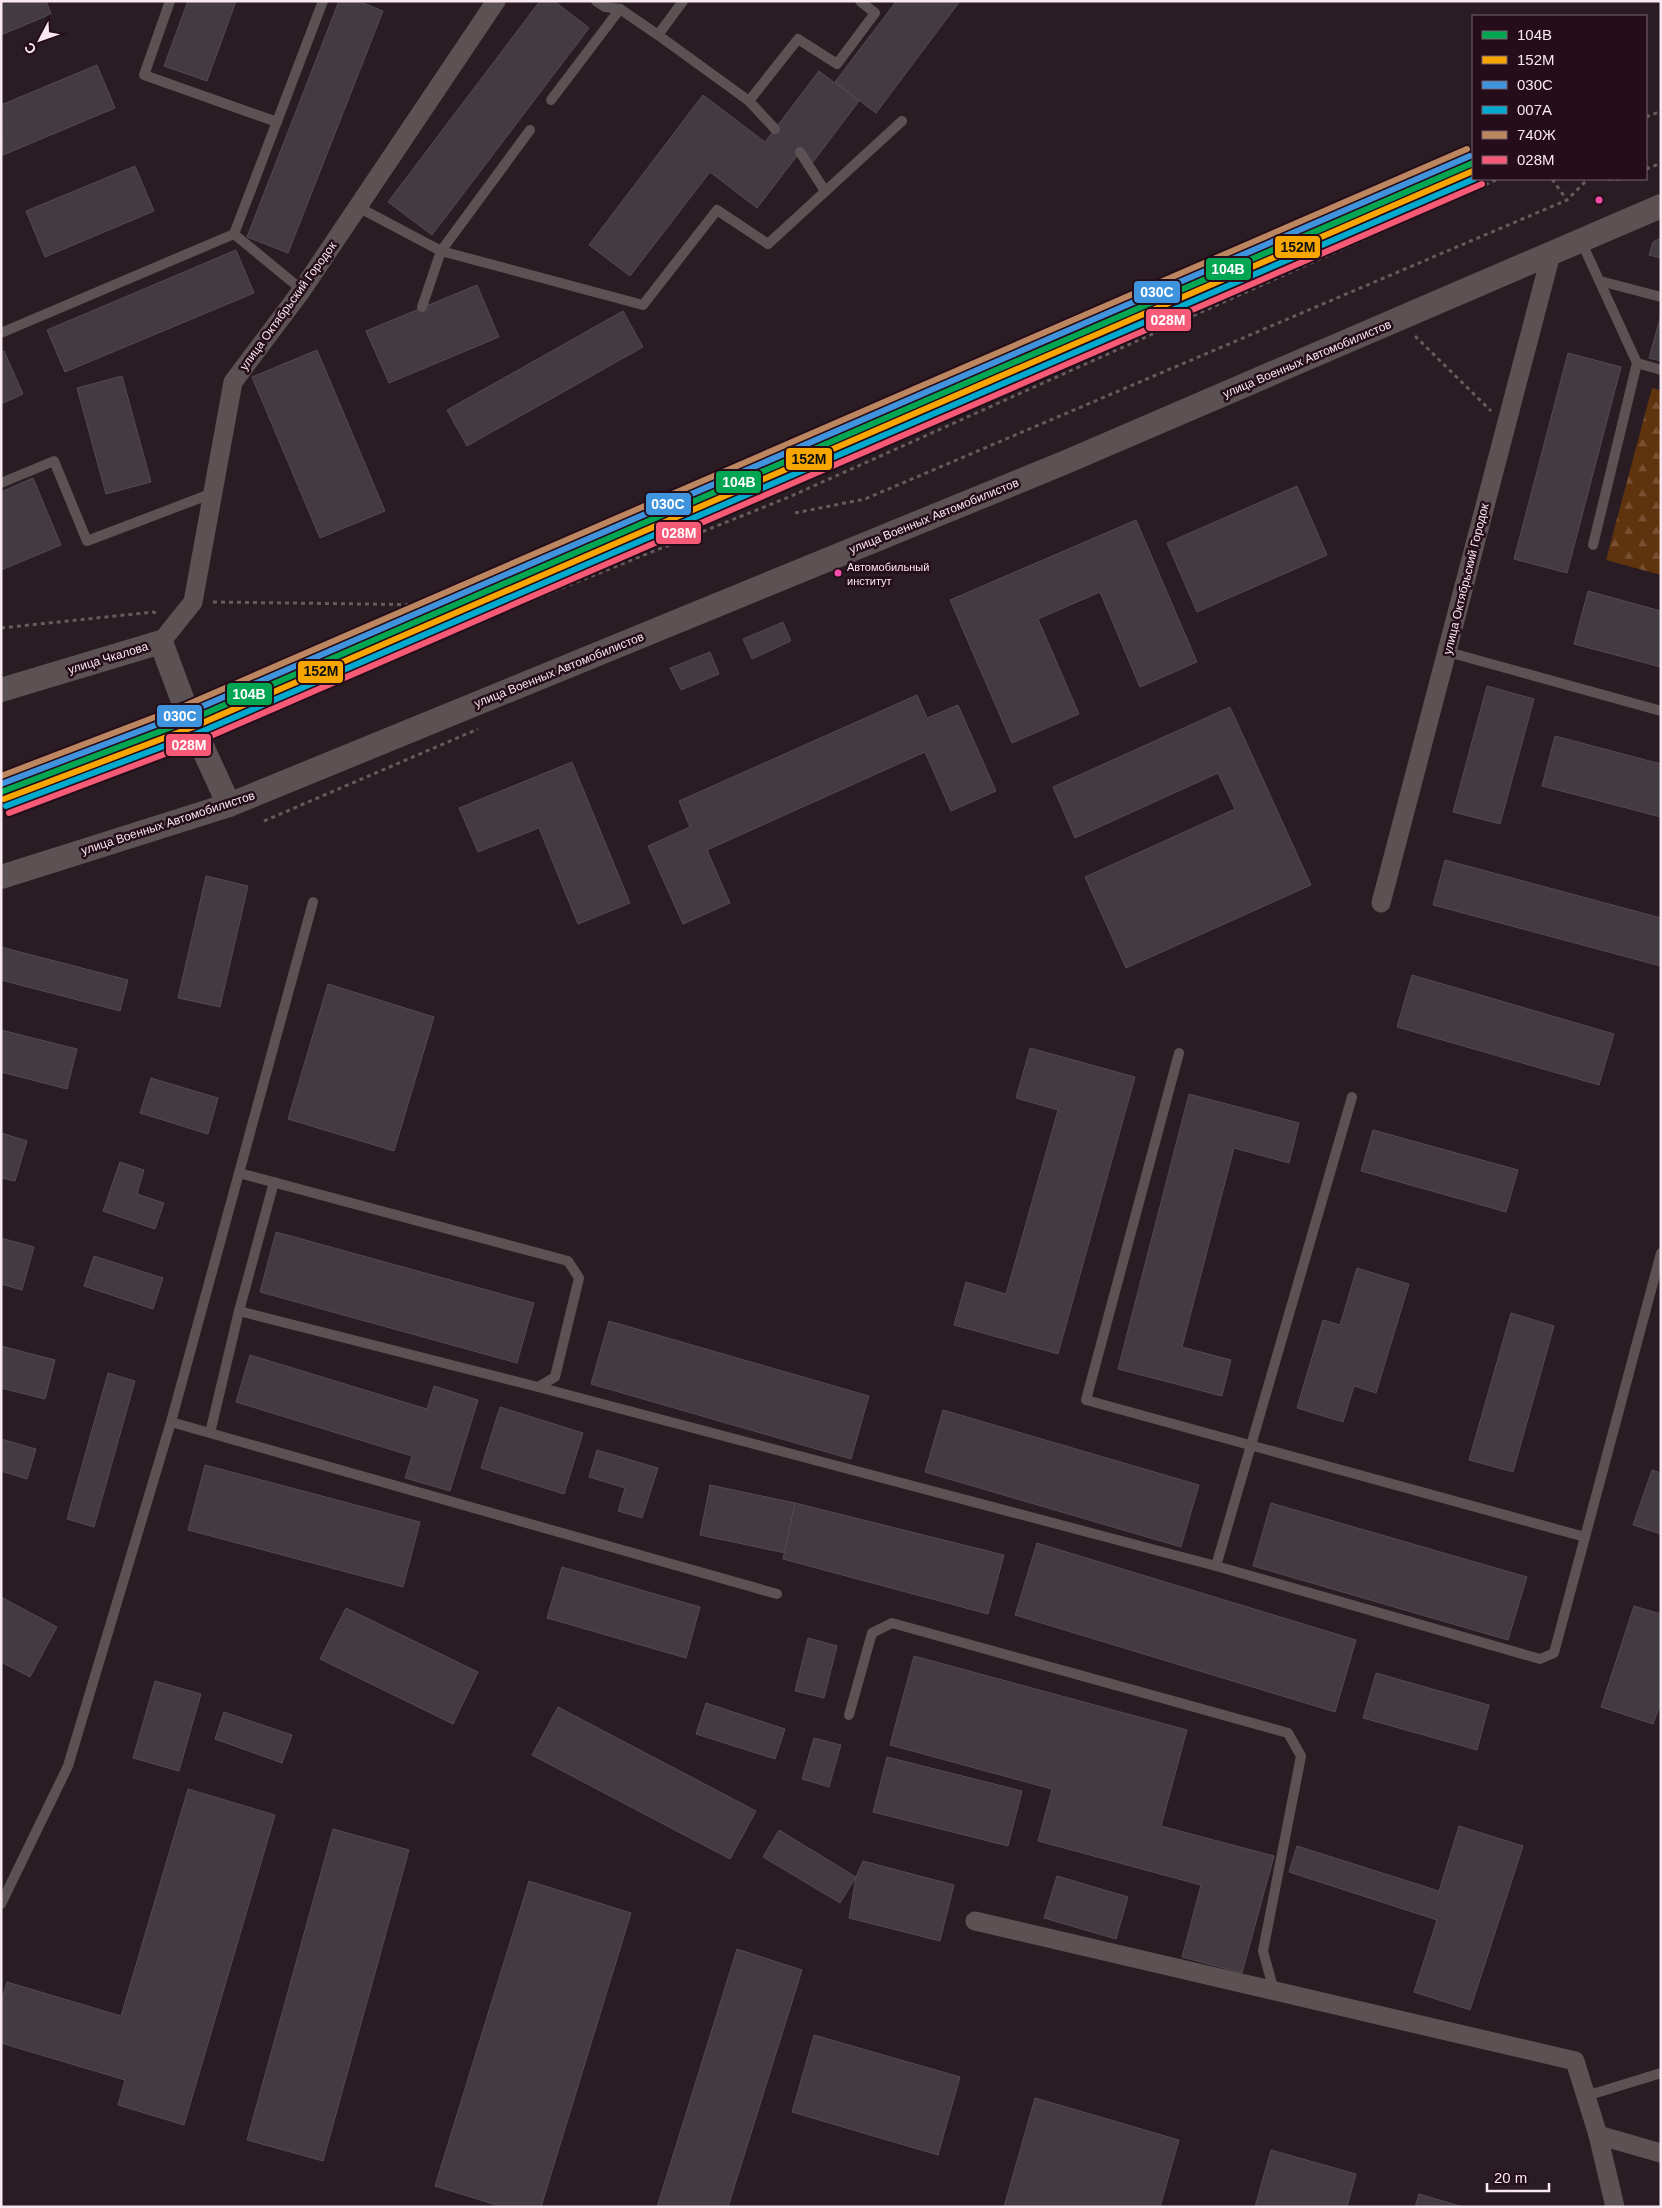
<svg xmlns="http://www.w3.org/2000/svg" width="1662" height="2208" font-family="Helvetica,sans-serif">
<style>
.forest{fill:url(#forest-firs)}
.building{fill:#443a42;stroke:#544a52}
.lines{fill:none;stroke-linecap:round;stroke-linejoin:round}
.path{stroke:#655b5e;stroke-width:3;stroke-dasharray:4 4;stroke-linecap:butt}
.service{stroke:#5c5253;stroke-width:10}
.minor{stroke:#5c5253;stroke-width:19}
.tertiary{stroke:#5c5253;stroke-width:24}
.rail-1-casing{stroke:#250d1a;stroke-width:10}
.rail-2-casing{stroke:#250d1a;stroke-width:10}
.rail-3-casing{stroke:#250d1a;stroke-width:10}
.rail-4-casing{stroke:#250d1a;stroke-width:10}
.rail-5-casing{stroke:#250d1a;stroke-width:10}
.rail-6-casing{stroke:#250d1a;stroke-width:10}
.rail-1{stroke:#00a651;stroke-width:6}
.rail-2{stroke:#f7a600;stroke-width:6}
.rail-3{stroke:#4094de;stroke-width:6}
.rail-4{stroke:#00a9ce;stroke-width:6}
.rail-5{stroke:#bb8660;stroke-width:6}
.rail-6{stroke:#f75a77;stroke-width:6}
.bus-dot{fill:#f54da8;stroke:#250d1a;stroke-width:2}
.labels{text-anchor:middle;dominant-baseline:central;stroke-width:5;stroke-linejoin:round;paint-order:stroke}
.bus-label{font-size:11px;fill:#fae8f0;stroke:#250d1a;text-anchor:start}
.street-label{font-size:12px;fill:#fae8f0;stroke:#250d1a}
.line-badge{stroke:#250d1a;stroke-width:2}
.badge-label{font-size:14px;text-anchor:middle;font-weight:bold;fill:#fff}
.pale-badge-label{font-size:14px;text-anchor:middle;font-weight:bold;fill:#111}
</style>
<defs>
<pattern id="forest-firs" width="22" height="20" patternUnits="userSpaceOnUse" patternTransform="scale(1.25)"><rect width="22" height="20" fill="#5f330e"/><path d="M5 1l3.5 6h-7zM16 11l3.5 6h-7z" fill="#775131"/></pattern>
</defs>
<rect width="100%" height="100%" fill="#291d23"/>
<path class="forest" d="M1652 388 1661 390V575L1606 560Z"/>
<g class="building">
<path d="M1 1H46L51 14 1 35Z"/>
<path d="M188 1H236L207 81 164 66Z"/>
<path d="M339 1H358L383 11 288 253 247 237Z"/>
<path d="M540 1H554L589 28 432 235 388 202Z"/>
<path d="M893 1H960L876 113 835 82 895 3Z"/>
<path d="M97 65 115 108 3 155 1 105Z"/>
<path d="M819 71 859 101 813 162 800 152 757 208 710 172 630 276 589 245 703 95 765 142Z"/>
<path d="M135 166 154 211 45 257 26 211Z"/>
<path d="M1661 238V258L1649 255 1653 242Z"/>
<path d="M236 250 254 293 65 372 47 330Z"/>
<path d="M477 285 499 337 389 383 366 331Z"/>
<path d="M623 311 643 347 467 446 447 410Z"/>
<path d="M1661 315V361L1649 358Z"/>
<path d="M317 350 385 511 320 538 252 377Z"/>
<path d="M4 351 23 394 1 404V352Z"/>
<path d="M1568 353 1621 367 1567 573 1514 559Z"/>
<path d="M122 376 151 482 106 494 77 388Z"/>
<path d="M33 478 61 545 1 570V492Z"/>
<path d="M1297 486 1327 555 1197 612 1167 543Z"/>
<path d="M1136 520 1197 662 1140 687 1100 592 1038 619 1079 714 1012 743 950 600Z"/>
<path d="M1588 591 1661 611V667L1574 644Z"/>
<path d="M783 622 791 641 752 659 743 639Z"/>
<path d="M710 652 719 674 681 690 670 668Z"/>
<path d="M1487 686 1534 699 1500 824 1453 812Z"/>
<path d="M917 695 927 718 958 705 996 791 951 811 925 752 707 850 730 903 683 924 648 846 690 827 679 801Z"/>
<path d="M1230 707 1311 885 1126 968 1085 877 1235 809 1218 773 1075 838 1053 787Z"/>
<path d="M1555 736 1661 764V817L1542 786Z"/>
<path d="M572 762 630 903 578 924 539 828 478 852 459 808Z"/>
<path d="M1445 860 1661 918V966L1433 905Z"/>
<path d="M206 876 248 886 220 1007 178 998Z"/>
<path d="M1 947 128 980 120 1011 1 980Z"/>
<path d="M1412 975 1614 1034 1599 1085 1397 1027Z"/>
<path d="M328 984 434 1017 394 1151 288 1119Z"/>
<path d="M1 1030 77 1049 67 1089 1 1072Z"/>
<path d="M1030 1048 1135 1077 1058 1354 954 1325 966 1282 1006 1294 1058 1110 1016 1098Z"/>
<path d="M151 1078 218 1098 208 1134 140 1113Z"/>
<path d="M1189 1094 1299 1123 1289 1163 1234 1148 1182 1347 1231 1360 1222 1396 1118 1369Z"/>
<path d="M1373 1130 1518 1170 1506 1212 1361 1171Z"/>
<path d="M1 1133 27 1141 15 1181 1 1178Z"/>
<path d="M120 1162 144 1170 137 1194 164 1203 155 1229 103 1211Z"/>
<path d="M276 1232 534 1303 517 1363 260 1292Z"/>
<path d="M1 1238 34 1247 22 1290 1 1284Z"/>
<path d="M94 1256 163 1278 153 1309 84 1286Z"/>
<path d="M1357 1268 1409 1284 1376 1393 1354 1386 1343 1422 1297 1408 1323 1320 1340 1325Z"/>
<path d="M1511 1313 1554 1326 1513 1472 1469 1460Z"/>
<path d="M609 1321 869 1396 851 1459 591 1384Z"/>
<path d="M1 1346 55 1360 45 1399 1 1388Z"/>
<path d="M250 1355 427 1409 434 1386 478 1400 450 1491 405 1478 412 1456 236 1402Z"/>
<path d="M108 1373 135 1381 94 1527 67 1519Z"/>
<path d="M500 1407 583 1433 564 1494 481 1468Z"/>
<path d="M943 1410 1199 1485 1181 1547 925 1472Z"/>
<path d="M1 1439 36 1449 27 1479 1 1471Z"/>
<path d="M597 1450 658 1468 642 1518 618 1511 625 1488 589 1477Z"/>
<path d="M205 1465 420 1522 403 1587 188 1530Z"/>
<path d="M1652 1470 1661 1473V1534L1633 1525Z"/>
<path d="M710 1485 795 1503 785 1553 700 1535Z"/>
<path d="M795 1503 1004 1555 988 1614 783 1559Z"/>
<path d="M1271 1503 1527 1577 1508 1640 1253 1566Z"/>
<path d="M1037 1543 1356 1640 1335 1712 1015 1615Z"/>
<path d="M562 1567 700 1607 686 1658 547 1618Z"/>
<path d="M1 1597 57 1627 30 1677 1 1662Z"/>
<path d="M1634 1606 1661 1614V1702L1653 1724 1601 1707Z"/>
<path d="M346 1608 478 1672 453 1724 320 1659Z"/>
<path d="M808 1638 837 1646 824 1698 795 1691Z"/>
<path d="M914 1656 1187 1730 1161 1826 1274 1856 1242 1973 1182 1957 1201 1885 1038 1841 1052 1789 890 1745Z"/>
<path d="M1376 1673 1489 1705 1477 1750 1363 1718Z"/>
<path d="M155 1681 201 1694 179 1771 133 1758Z"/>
<path d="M706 1703 785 1729 775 1759 696 1734Z"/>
<path d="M558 1707 756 1811 730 1859 532 1755Z"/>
<path d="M224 1712 292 1735 282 1763 215 1739Z"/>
<path d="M814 1738 841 1745 829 1787 802 1779Z"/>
<path d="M887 1757 1022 1791 1008 1846 873 1812Z"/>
<path d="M188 1789 275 1815 184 2125 118 2105 125 2080 1 2043V2003L7 1982 121 2016Z"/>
<path d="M1459 1826 1523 1846 1470 2010 1414 1992 1437 1920 1289 1872 1297 1846 1439 1891Z"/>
<path d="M333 1829 409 1850 323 2161 247 2140Z"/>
<path d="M779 1830 856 1877 840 1903 763 1857Z"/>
<path d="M863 1861 954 1885 940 1941 849 1918 856 1877Z"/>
<path d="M1057 1876 1128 1897 1116 1939 1044 1918Z"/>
<path d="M529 1881 631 1913 541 2207H503L435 2186Z"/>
<path d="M737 1949 802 1970 728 2207H657Z"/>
<path d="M814 2035 960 2077 938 2155 792 2112Z"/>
<path d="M1035 2098 1179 2140 1160 2207H1004Z"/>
<path d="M1271 2150 1356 2174 1347 2207H1255Z"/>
<path d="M1419 2194 1463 2207H1415Z"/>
</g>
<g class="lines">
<g class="path">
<path d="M1646 117 1661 111"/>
<path d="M1646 169 1661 163"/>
<path d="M1552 179 1567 200"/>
<path d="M1608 179H1620"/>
<path d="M1415 336 1491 411"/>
<path d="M795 513 865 499 1567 200 1588 179"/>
<path d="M213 602 517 606 789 497 1498 179"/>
<path d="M1 628 154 612 158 616"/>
<path d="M264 821 478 729"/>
</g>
<g class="service">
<path d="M170 1 144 75 277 122"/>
<path d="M596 1 605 7 620 9 658 35 749 101 775 129"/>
<path d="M658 35 683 1"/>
<path d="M551 100 620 9"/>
<path d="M749 101 798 39 837 64 875 13 860 1"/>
<path d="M800 152 825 191"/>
<path d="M358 207 441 251 643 305 717 210 768 244 902 121"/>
<path d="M1581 241 1637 363 1593 545"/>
<path d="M1600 281 1661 297"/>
<path d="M302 290 234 234 323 1"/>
<path d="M422 307 441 251 530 130"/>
<path d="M1 333 234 234"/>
<path d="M1637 363 1661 370"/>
<path d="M1 483 54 461 87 541 213 493"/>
<path d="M1448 652 1661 711"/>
<path d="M1179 1053 1086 1400 1585 1537"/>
<path d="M239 1311 274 1182"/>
<path d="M538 1387 1216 1566 1540 1659 1554 1653 1661 1253"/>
<path d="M171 1422 777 1594"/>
<path d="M210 1433 239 1311 538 1387 555 1377 579 1278 568 1261 239 1173"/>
<path d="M1216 1566 1352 1097"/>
<path d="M849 1715 872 1633 892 1623 1288 1733 1301 1756 1263 1951 1274 1991"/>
<path d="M1 1904 68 1766 171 1422 313 902"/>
<path d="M1586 2096 1661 2073"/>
</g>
<g class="minor">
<path d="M161 642 193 602 233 382 302 290 496 1"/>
<path d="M1381 903 1551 254"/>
<path d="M975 1921 1575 2061 1598 2135"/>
<path d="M1615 2207 1598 2135 1661 2153"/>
</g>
<g class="tertiary">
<path d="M1 690 161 642 190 720 229 805"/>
<path d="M1 877 229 805 1066 462 1661 206"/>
</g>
<g class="rail-1-casing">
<path id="rail-1" d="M1 792 190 720 1473 163"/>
</g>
<g class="rail-2-casing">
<path id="rail-2" d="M4 799 193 727 1473 171"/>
</g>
<g class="rail-3-casing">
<path id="rail-3" d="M1 784 187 713 1470 156"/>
</g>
<g class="rail-4-casing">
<path id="rail-4" d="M6 806 196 734 1474 179"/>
</g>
<g class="rail-5-casing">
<path id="rail-5" d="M1 776 184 706 1467 149"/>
</g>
<g class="rail-6-casing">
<path id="rail-6" d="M9 813 199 741 1482 184"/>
</g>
<use href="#rail-1" class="rail-1"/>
<use href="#rail-2" class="rail-2"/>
<use href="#rail-3" class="rail-3"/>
<use href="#rail-4" class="rail-4"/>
<use href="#rail-5" class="rail-5"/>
<use href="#rail-6" class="rail-6"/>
</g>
<g class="bus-dot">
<circle cx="1599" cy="200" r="4.5"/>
<circle cx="838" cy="573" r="4.5"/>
</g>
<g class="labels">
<g class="bus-label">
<text x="847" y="567">Автомобильный<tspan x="847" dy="14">институт</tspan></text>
</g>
<g class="street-label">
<text transform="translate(288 306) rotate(-54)">улица Октябрьский Городок</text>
<text transform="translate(1307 359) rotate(-23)">улица Военных Автомобилистов</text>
<text transform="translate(934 516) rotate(-22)">улица Военных Автомобилистов</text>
<text transform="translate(1466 579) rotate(-76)">улица Октябрьский Городок</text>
<text transform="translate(108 658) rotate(-17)">улица Чкалова</text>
<text transform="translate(559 670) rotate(-22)">улица Военных Автомобилистов</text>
<text transform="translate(168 823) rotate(-18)">улица Военных Автомобилистов</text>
</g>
</g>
<g class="line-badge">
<rect x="1274" y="235" width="47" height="24" rx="5" fill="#f7a600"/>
<rect x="1205" y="257" width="47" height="24" rx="5" fill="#00a651"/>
<rect x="1133" y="280" width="48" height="24" rx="5" fill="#4094de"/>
<rect x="1145" y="308" width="47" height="24" rx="5" fill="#f75a77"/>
<rect x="785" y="447" width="48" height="24" rx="5" fill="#f7a600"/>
<rect x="715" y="470" width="47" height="24" rx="5" fill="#00a651"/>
<rect x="645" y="492" width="47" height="24" rx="5" fill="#4094de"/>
<rect x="655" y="521" width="47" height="24" rx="5" fill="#f75a77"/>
<rect x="297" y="660" width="47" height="24" rx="5" fill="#f7a600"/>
<rect x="226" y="682" width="47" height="24" rx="5" fill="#00a651"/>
<rect x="156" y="704" width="47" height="24" rx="5" fill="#4094de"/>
<rect x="165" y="733" width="47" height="24" rx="5" fill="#f75a77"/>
</g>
<g class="badge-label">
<text x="1228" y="274">104В</text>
<text x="1157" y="297">030C</text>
<text x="1168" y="325">028М</text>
<text x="739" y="487">104В</text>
<text x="668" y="509">030C</text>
<text x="679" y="538">028М</text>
<text x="249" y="699">104В</text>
<text x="180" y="721">030C</text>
<text x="189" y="750">028М</text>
</g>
<g class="pale-badge-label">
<text x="1298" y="252">152М</text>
<text x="809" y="464">152М</text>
<text x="321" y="676">152М</text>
</g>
<rect width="1662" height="2208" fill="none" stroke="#fae8f0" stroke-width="5"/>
<rect x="1472" y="15" width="175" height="165" fill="#250d1a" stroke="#7a6570"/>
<rect x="1482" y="31" width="25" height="8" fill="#00a651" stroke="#7a6570"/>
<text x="1517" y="40" font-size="15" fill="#fae8f0">104В</text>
<rect x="1482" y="56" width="25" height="8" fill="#f7a600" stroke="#7a6570"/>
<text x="1517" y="65" font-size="15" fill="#fae8f0">152М</text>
<rect x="1482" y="81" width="25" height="8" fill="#4094de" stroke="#7a6570"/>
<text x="1517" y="90" font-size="15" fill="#fae8f0">030C</text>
<rect x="1482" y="106" width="25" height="8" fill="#00a9ce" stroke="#7a6570"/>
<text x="1517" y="115" font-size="15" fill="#fae8f0">007А</text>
<rect x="1482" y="131" width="25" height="8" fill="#bb8660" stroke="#7a6570"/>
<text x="1517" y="140" font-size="15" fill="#fae8f0">740Ж</text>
<rect x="1482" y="156" width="25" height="8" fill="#f75a77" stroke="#7a6570"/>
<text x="1517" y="165" font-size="15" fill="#fae8f0">028М</text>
<g transform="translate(40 40) rotate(229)" stroke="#250d1a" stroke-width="4" paint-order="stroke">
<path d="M0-4L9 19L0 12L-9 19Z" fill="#fae8f0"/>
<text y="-8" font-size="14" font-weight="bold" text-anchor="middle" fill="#fae8f0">С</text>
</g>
<path d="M1487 2183v8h62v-8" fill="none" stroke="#fae8f0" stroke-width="2.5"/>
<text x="1494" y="2183" font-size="15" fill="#fae8f0" stroke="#250d1a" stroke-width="4" paint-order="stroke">20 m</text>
</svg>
